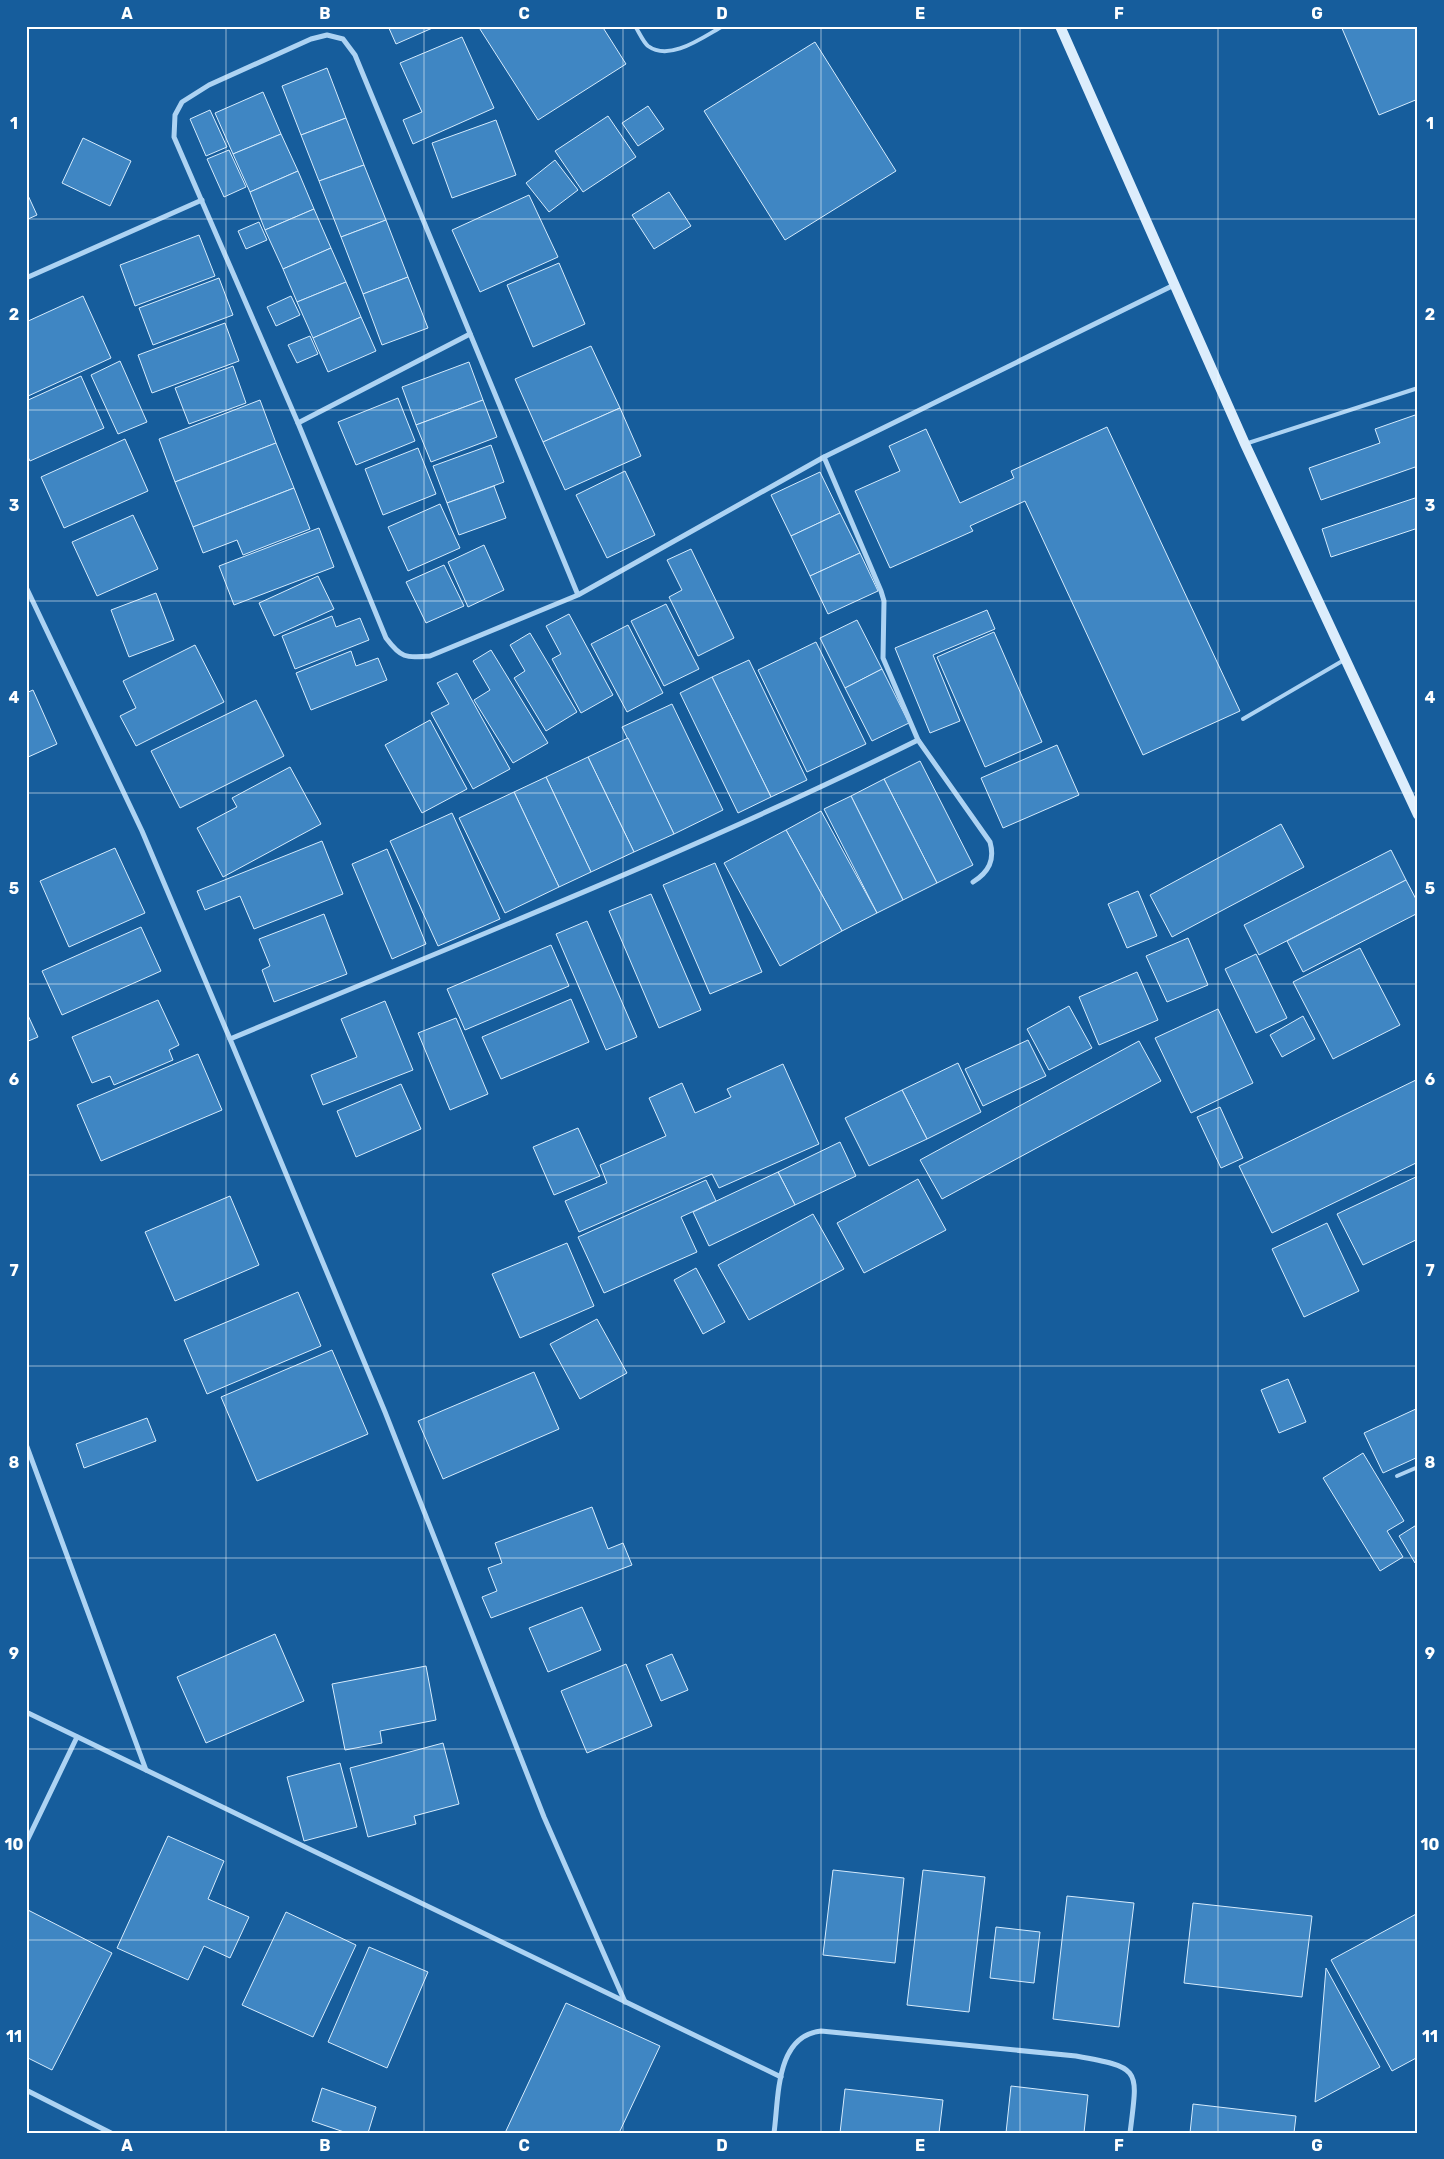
<svg xmlns="http://www.w3.org/2000/svg" width="1444" height="2159" font-family="Rubik,sans-serif">
<style>
.building{fill:#3f86c3;stroke:#d5ebfd}
.lines{fill:none;stroke-linecap:round;stroke-linejoin:round}
.lane{stroke:#add3f3;stroke-width:4}
.street{stroke:#add3f3;stroke-width:5}
.secondary{stroke:#dcedfc;stroke-width:10}
.grid{fill:none;stroke:#fff;stroke-width:1;stroke-opacity:0.55}
.neatline{fill:none;stroke:#fff;stroke-width:2}
.grid-label{font-size:16px;text-anchor:middle;font-weight:bold;fill:#fff}
</style>
<rect width="100%" height="100%" fill="#165d9c"/>
<g class="building">
<path d="M388 26H437L396 44Z"/>
<path d="M478 26H602L626 64 538 120Z"/>
<path d="M1341 26H1418V99L1379 115Z"/>
<path d="M462 37 494 108 413 144 403 120 422 112 400 63Z"/>
<path d="M815 42 896 171 785 240 704 111Z"/>
<path d="M327 68 346 118 301 135 282 86Z"/>
<path d="M263 92 281 134 233 154 215 113Z"/>
<path d="M648 106 664 129 638 146 622 123Z"/>
<path d="M210 110 227 147 206 156 190 119Z"/>
<path d="M608 116 636 157 583 192 555 151Z"/>
<path d="M346 118 364 165 319 181 301 135Z"/>
<path d="M496 120 516 175 452 198 432 143Z"/>
<path d="M281 134 298 171 250 192 233 154Z"/>
<path d="M83 138 131 161 110 206 62 183Z"/>
<path d="M229 150 246 187 224 197 207 159Z"/>
<path d="M555 160 578 190 549 212 526 183Z"/>
<path d="M364 165 386 220 341 237 319 181Z"/>
<path d="M298 171 314 209 265 230 250 192Z"/>
<path d="M26 191 37 215 26 220Z"/>
<path d="M669 192 691 226 654 249 632 215Z"/>
<path d="M529 195 558 257 480 292 452 230Z"/>
<path d="M314 209 331 248 283 269 265 230Z"/>
<path d="M386 220 408 277 363 294 341 237Z"/>
<path d="M259 222 267 240 246 249 238 231Z"/>
<path d="M199 235 215 276 135 306 120 265Z"/>
<path d="M331 248 346 282 297 302 283 269Z"/>
<path d="M559 263 585 324 533 347 507 285Z"/>
<path d="M408 277 428 328 382 345 363 294Z"/>
<path d="M219 278 233 315 153 345 139 308Z"/>
<path d="M346 282 361 317 313 338 297 302Z"/>
<path d="M83 296 111 358 26 397V322Z"/>
<path d="M291 296 300 315 276 326 267 307Z"/>
<path d="M361 317 376 351 328 372 313 338Z"/>
<path d="M225 323 239 361 152 393 138 355Z"/>
<path d="M310 336 318 354 297 363 288 345Z"/>
<path d="M591 346 620 408 543 442 515 379Z"/>
<path d="M120 361 147 422 118 434 91 375Z"/>
<path d="M469 362 483 400 416 425 402 387Z"/>
<path d="M233 366 246 403 189 424 175 388Z"/>
<path d="M81 376 104 428 30 461 26 453V401Z"/>
<path d="M398 398 415 441 356 465 338 422Z"/>
<path d="M260 400 276 443 175 482 159 439Z"/>
<path d="M483 400 497 437 431 462 416 425Z"/>
<path d="M620 408 641 456 565 490 543 442Z"/>
<path d="M1418 414V466L1321 500 1309 468 1380 443 1375 429Z"/>
<path d="M1107 427 1240 711 1143 755 1025 501 970 526 973 531 890 568 855 491 900 471 889 446 926 429 960 503 1014 478 1011 471Z"/>
<path d="M125 439 148 491 64 528 41 477Z"/>
<path d="M276 443 294 488 193 527 175 482Z"/>
<path d="M491 445 504 482 447 503 433 466Z"/>
<path d="M418 448 436 494 383 515 365 469Z"/>
<path d="M625 471 655 535 607 558 576 495Z"/>
<path d="M820 472 840 513 791 536 771 495Z"/>
<path d="M494 486 506 518 459 535 447 503Z"/>
<path d="M294 488 310 529 243 555 237 540 203 553 193 527Z"/>
<path d="M1418 497V528L1331 557 1322 529Z"/>
<path d="M440 504 460 548 408 571 388 527Z"/>
<path d="M840 513 860 553 810 576 791 536Z"/>
<path d="M133 515 158 569 97 596 72 542Z"/>
<path d="M319 528 334 567 234 605 219 566Z"/>
<path d="M484 545 504 590 468 607 448 562Z"/>
<path d="M691 549 734 638 698 656 669 597 682 590 667 560Z"/>
<path d="M860 553 878 591 828 614 810 576Z"/>
<path d="M444 565 464 606 426 623 406 582Z"/>
<path d="M318 576 334 609 274 636 259 603Z"/>
<path d="M156 593 174 640 129 657 111 610Z"/>
<path d="M666 604 699 669 664 686 631 621Z"/>
<path d="M987 610 995 629 933 655 960 721 930 733 895 648Z"/>
<path d="M569 614 613 695 581 713 552 659 561 654 546 626Z"/>
<path d="M332 616 336 627 360 618 369 640 295 669 282 636Z"/>
<path d="M857 620 882 669 845 688 820 638Z"/>
<path d="M628 625 663 693 627 712 591 644Z"/>
<path d="M994 632 1042 742 985 767 937 657Z"/>
<path d="M530 633 577 712 546 731 514 678 525 671 510 645Z"/>
<path d="M816 642 866 744 807 772 758 670Z"/>
<path d="M195 645 224 702 136 746 120 716 136 708 123 681Z"/>
<path d="M491 650 548 743 513 763 474 700 490 690 473 661Z"/>
<path d="M351 651 356 666 378 658 387 680 311 710 296 673Z"/>
<path d="M749 660 807 780 771 797 712 677Z"/>
<path d="M882 669 909 723 872 741 845 688Z"/>
<path d="M457 673 510 769 473 789 431 713 449 704 437 683Z"/>
<path d="M712 677 771 797 738 813 680 693Z"/>
<path d="M33 690 57 744 26 758V693Z"/>
<path d="M256 700 284 756 180 808 151 751Z"/>
<path d="M672 704 723 810 674 834 622 727Z"/>
<path d="M430 720 467 789 422 813 385 745Z"/>
<path d="M628 738 674 834 634 852 588 757Z"/>
<path d="M1057 745 1079 795 1003 828 981 778Z"/>
<path d="M588 757 634 852 591 872 546 777Z"/>
<path d="M920 761 973 865 937 883 884 779Z"/>
<path d="M290 767 321 824 223 877 197 828 237 807 232 798Z"/>
<path d="M546 777 591 872 559 887 514 792Z"/>
<path d="M884 779 937 883 903 900 851 796Z"/>
<path d="M514 792 559 887 505 913 459 818Z"/>
<path d="M851 796 903 900 877 913 824 809Z"/>
<path d="M821 811 877 913 842 931 786 830Z"/>
<path d="M452 813 500 919 438 946 390 841Z"/>
<path d="M1281 824 1304 867 1172 937 1150 895Z"/>
<path d="M786 830 842 931 780 966 724 863Z"/>
<path d="M322 841 343 894 254 929 240 896 205 910 197 891Z"/>
<path d="M115 848 145 913 69 947 40 881Z"/>
<path d="M387 849 426 944 392 959 352 864Z"/>
<path d="M1391 850 1406 880 1259 955 1244 925Z"/>
<path d="M715 863 762 972 710 994 663 885Z"/>
<path d="M1406 880 1418 903V913L1303 972 1287 941Z"/>
<path d="M1138 891 1157 936 1127 948 1108 904Z"/>
<path d="M651 894 701 1010 659 1028 609 911Z"/>
<path d="M324 914 347 974 274 1002 262 970 270 966 259 939Z"/>
<path d="M587 921 637 1037 606 1050 556 934Z"/>
<path d="M141 927 161 971 62 1015 42 971Z"/>
<path d="M1188 938 1208 985 1167 1002 1146 956Z"/>
<path d="M551 945 569 986 465 1030 447 989Z"/>
<path d="M1360 948 1400 1025 1333 1059 1293 982Z"/>
<path d="M1256 954 1287 1018 1256 1033 1225 969Z"/>
<path d="M1137 972 1158 1020 1099 1045 1079 997Z"/>
<path d="M571 999 589 1042 501 1079 482 1037Z"/>
<path d="M158 1000 179 1045 169 1050 173 1060 114 1085 110 1076 92 1083 72 1037Z"/>
<path d="M385 1001 413 1070 323 1105 311 1075 357 1057 341 1019Z"/>
<path d="M1069 1006 1092 1048 1049 1070 1027 1029Z"/>
<path d="M1218 1009 1253 1083 1191 1113 1155 1038Z"/>
<path d="M26 1011 38 1037 26 1042Z"/>
<path d="M1303 1016 1315 1039 1282 1057 1270 1035Z"/>
<path d="M456 1018 488 1094 450 1110 418 1033Z"/>
<path d="M1028 1040 1046 1076 983 1106 965 1069Z"/>
<path d="M1139 1041 1161 1081 942 1199 920 1160Z"/>
<path d="M198 1054 222 1110 101 1161 77 1105Z"/>
<path d="M958 1063 981 1112 927 1139 902 1090Z"/>
<path d="M783 1064 819 1144 719 1188 712 1174 579 1232 565 1201 607 1183 600 1165 666 1136 649 1098 682 1083 695 1113 731 1097 727 1089Z"/>
<path d="M1418 1079V1162L1272 1233 1239 1166Z"/>
<path d="M401 1084 421 1129 356 1157 337 1111Z"/>
<path d="M902 1090 927 1139 869 1166 845 1118Z"/>
<path d="M1220 1107 1243 1158 1221 1168 1197 1117Z"/>
<path d="M578 1128 600 1176 554 1195 533 1147Z"/>
<path d="M840 1142 856 1176 795 1205 778 1172Z"/>
<path d="M778 1172 795 1205 709 1246 693 1212Z"/>
<path d="M1418 1176V1239L1363 1265 1337 1214Z"/>
<path d="M918 1179 946 1230 864 1273 837 1223Z"/>
<path d="M706 1180 716 1201 681 1217 697 1252 604 1293 578 1237Z"/>
<path d="M230 1196 259 1265 175 1301 145 1232Z"/>
<path d="M813 1214 844 1269 749 1320 718 1265Z"/>
<path d="M1327 1223 1359 1291 1304 1317 1272 1249Z"/>
<path d="M567 1243 594 1306 520 1338 492 1274Z"/>
<path d="M696 1268 725 1322 703 1334 674 1280Z"/>
<path d="M298 1292 321 1346 207 1394 184 1340Z"/>
<path d="M597 1319 627 1373 580 1399 550 1344Z"/>
<path d="M332 1350 368 1434 257 1481 221 1397Z"/>
<path d="M534 1372 559 1429 443 1479 418 1421Z"/>
<path d="M1288 1379 1306 1422 1279 1433 1261 1390Z"/>
<path d="M1418 1408V1457L1383 1473 1364 1433Z"/>
<path d="M147 1418 156 1441 84 1468 76 1444Z"/>
<path d="M1363 1453 1404 1521 1387 1531 1403 1557 1380 1571 1323 1478Z"/>
<path d="M592 1507 608 1549 623 1543 632 1565 491 1618 482 1597 497 1591 488 1568 502 1563 495 1543Z"/>
<path d="M1418 1524V1562L1415 1563 1399 1536Z"/>
<path d="M582 1607 601 1650 548 1672 529 1628Z"/>
<path d="M275 1634 304 1701 206 1743 177 1677Z"/>
<path d="M672 1654 688 1690 661 1701 646 1665Z"/>
<path d="M626 1664 652 1726 587 1753 561 1691Z"/>
<path d="M426 1666 436 1720 380 1731 382 1743 345 1750 332 1684Z"/>
<path d="M443 1743 459 1804 414 1816 416 1824 368 1837 350 1768Z"/>
<path d="M340 1763 357 1827 304 1841 287 1777Z"/>
<path d="M168 1836 224 1861 208 1899 249 1917 230 1958 204 1946 188 1980 117 1948Z"/>
<path d="M833 1870 904 1878 895 1963 823 1955Z"/>
<path d="M923 1870 985 1877 969 2012 907 2005Z"/>
<path d="M1067 1896 1134 1903 1119 2027 1053 2019Z"/>
<path d="M1193 1903 1312 1916 1302 1997 1184 1983Z"/>
<path d="M26 1909 112 1953 52 2070 26 2057Z"/>
<path d="M286 1912 356 1945 313 2037 242 2005Z"/>
<path d="M1418 1913V2057L1392 2071 1331 1960Z"/>
<path d="M996 1927 1040 1932 1034 1983 990 1978Z"/>
<path d="M369 1947 428 1972 387 2068 328 2042Z"/>
<path d="M1326 1968 1380 2067 1315 2102Z"/>
<path d="M566 2003 660 2046 619 2133H505Z"/>
<path d="M1011 2086 1088 2095 1084 2133H1006Z"/>
<path d="M322 2088 376 2107 368 2133H347L312 2121Z"/>
<path d="M845 2089 943 2100 939 2133H840Z"/>
<path d="M1193 2104 1296 2116 1294 2133H1190Z"/>
</g>
<g class="lines">
<g class="lane">
<path d="M635 26C639 32 643 42 648 46 670 62 703 37 723 26"/>
<path d="M1245 444 1418 388"/>
<path d="M1243 719 1344 660"/>
<path d="M1397 1476 1418 1467"/>
</g>
<g class="street">
<path d="M26 278 202 200"/>
<path d="M298 423 470 334"/>
<path d="M824 457 881 591 884 601 883 658 918 740 990 842C995 860 989 872 973 882"/>
<path d="M26 587 142 831 230 1039 385 1412 544 1817 625 2002"/>
<path d="M578 595 355 55 343 39 327 35 311 39 209 85 182 102 175 115 174 137 298 423 386 638C401 658 405 658 430 656L578 595 824 457 1174 285"/>
<path d="M230 1039C460 943 694 851 918 740"/>
<path d="M26 1444 146 1770"/>
<path d="M26 1712 781 2077"/>
<path d="M26 1843 77 1737"/>
<path d="M26 2090 111 2133"/>
<path d="M774 2133C779 2098 775 2036 821 2031L1076 2056C1142 2068 1138 2068 1130 2133"/>
</g>
<path class="secondary" d="M1060 26 1245 444 1418 815"/>
</g>
<path class="grid" d="M226 26V2133M424 26V2133M623 26V2133M821 26V2133M1020 26V2133M1218 26V2133M26 219H1418M26 410H1418M26 601H1418M26 793H1418M26 984H1418M26 1175H1418M26 1366H1418M26 1558H1418M26 1749H1418M26 1940H1418"/>
<rect width="1444" height="2159" fill="none" stroke="#165d9c" stroke-width="55"/>
<rect x="28" y="28" width="1388" height="2104" class="neatline"/>
<g class="grid-label">
<text x="127" y="19">A</text>
<text x="325" y="19">B</text>
<text x="524" y="19">C</text>
<text x="722" y="19">D</text>
<text x="920" y="19">E</text>
<text x="1119" y="19">F</text>
<text x="1317" y="19">G</text>
<text x="14" y="129">1</text>
<text x="1430" y="129">1</text>
<text x="14" y="320">2</text>
<text x="1430" y="320">2</text>
<text x="14" y="511">3</text>
<text x="1430" y="511">3</text>
<text x="14" y="703">4</text>
<text x="1430" y="703">4</text>
<text x="14" y="894">5</text>
<text x="1430" y="894">5</text>
<text x="14" y="1085">6</text>
<text x="1430" y="1085">6</text>
<text x="14" y="1276">7</text>
<text x="1430" y="1276">7</text>
<text x="14" y="1468">8</text>
<text x="1430" y="1468">8</text>
<text x="14" y="1659">9</text>
<text x="1430" y="1659">9</text>
<text x="14" y="1850">10</text>
<text x="1430" y="1850">10</text>
<text x="14" y="2042">11</text>
<text x="1430" y="2042">11</text>
<text x="127" y="2151">A</text>
<text x="325" y="2151">B</text>
<text x="524" y="2151">C</text>
<text x="722" y="2151">D</text>
<text x="920" y="2151">E</text>
<text x="1119" y="2151">F</text>
<text x="1317" y="2151">G</text>
</g>
</svg>
